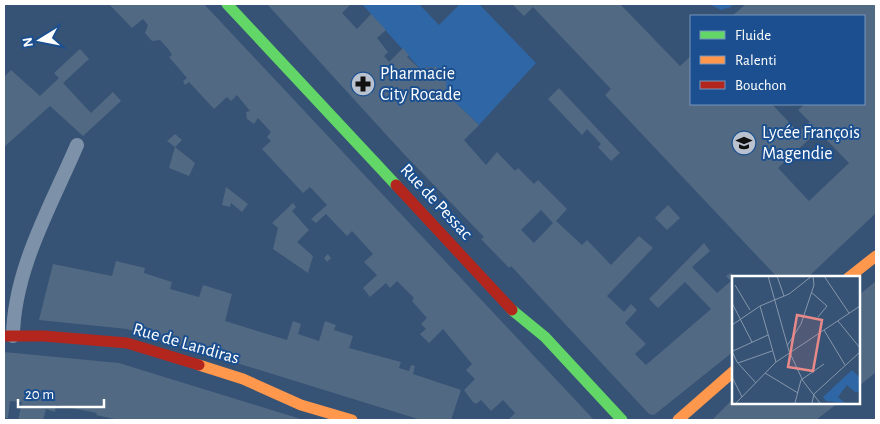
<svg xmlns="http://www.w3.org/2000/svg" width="880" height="424" font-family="'Alegreya Sans',sans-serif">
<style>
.green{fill:#2f66a5}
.building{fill:#526984;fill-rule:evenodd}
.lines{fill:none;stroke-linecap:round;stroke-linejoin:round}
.lane{stroke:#7d92a8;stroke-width:14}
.fast{stroke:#63d668;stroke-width:11}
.slow{stroke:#ff974d;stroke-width:11}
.jam{stroke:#b3261e;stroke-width:11}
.labels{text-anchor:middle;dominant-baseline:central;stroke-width:4;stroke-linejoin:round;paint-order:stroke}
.poi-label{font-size:18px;fill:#fff;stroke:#1b4f8f;text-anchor:start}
.street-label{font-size:18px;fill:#fff;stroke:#1b4f8f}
.inset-road{fill:none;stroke:#8697ac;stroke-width:1}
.view{fill:#e88989;fill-opacity:0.15;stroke:#e88989;stroke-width:2.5}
.inset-edge{fill:none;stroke:#fff;stroke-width:2.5}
</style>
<rect width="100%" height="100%" fill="#365274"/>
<g class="green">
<path d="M362 4H419L439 25 460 4H479L536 63 479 125 443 91 446 89 436 67 423 68 421 70Z"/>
<path d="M709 4H733L731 7 721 10Z"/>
</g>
<g class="building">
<path d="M109 4H204L594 420H508L515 413 503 400 491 411 481 400 476 404 473 402 464 390 475 379 466 370 472 364 443 329 429 343 420 334 426 329 421 324 427 318 412 301 414 298 397 281 390 288 386 283 370 297 363 288 377 275 364 262 373 254 352 231 347 236 326 214 316 223 311 219 327 205 310 187 303 193 262 149 271 141 267 137 271 132 258 118 254 124 247 119 246 112 250 111 237 95 231 101 227 97 214 109 189 82 185 85 183 81 187 78 169 57 172 55 169 50 160 40 152 41 145 33 148 25 143 19 132 28Z"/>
<path d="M267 4H351L342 13 357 29 371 14 386 30 377 38 388 52 384 56 389 62 403 48 409 55 407 57 421 70 423 68 436 67 446 76V89L443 91 479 125 464 140 486 165 497 152 515 171 518 168 534 184 538 180 567 209 556 221 582 245 587 240 611 265 639 236 653 248 607 296 624 312 631 304 637 310 625 323 646 344 635 354 646 365 711 309 685 282 658 308 649 299 704 243 710 251 692 267 717 293 731 281 726 276 731 273 735 278 734 351 654 415 649 414 511 266 509 268 481 239 484 237 402 152ZM541 210 553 223 534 243 521 230Z"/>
<path d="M512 4H620L680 66 691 56V104H772L798 132 810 122 798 110 805 104H864V16H732L746 4H876V213L807 278H778L605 95 611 89 533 7 524 16ZM818 131 849 163 809 201 778 168Z"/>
<path d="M80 49 89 59 63 83 91 113 113 92 121 101 83 136 50 106 4 147V77L11 70 40 96 59 78 54 73Z"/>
<path d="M559 88 620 153 611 161 598 147 601 144 587 129 582 135 548 99Z"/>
<path d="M175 134 182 140 175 147 167 141Z"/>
<path d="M175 147 195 163 189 176 169 168Z"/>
<path d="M226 187 248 204 242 212 231 203 230 207 222 205Z"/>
<path d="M293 203 296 207 292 211 309 230 297 242 313 256 308 273 273 249 278 228 272 223Z"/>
<path d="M668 205 680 218 667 230 655 218Z"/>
<path d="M328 254 331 258 327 262 324 258Z"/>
<path d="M116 261 145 268 144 273 172 282 170 289 199 297 203 285 232 294 225 321 287 340 293 321 301 324 298 334 319 341 325 321 336 325 334 330 353 336 349 348 401 362 399 368 409 371 411 365 415 366 413 374 461 390 451 420H421L127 329 39 320 53 264 112 276Z"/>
<path d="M876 281V372L859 386V295Z"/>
<path d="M4 352 119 363 304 420H119L96 415 97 413 56 405 55 412 46 409 43 420H18L22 402 10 401 8 418H4Z"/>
<path d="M734 398V403H838L816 420H712Z"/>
</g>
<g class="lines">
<path class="lane" d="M13 336C14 269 51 206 77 145"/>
<g class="fast">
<path d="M227 4 396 185"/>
<path d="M512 310 545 337 622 420"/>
</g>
<g class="slow">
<path d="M848 278 876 256"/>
<path d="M199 365 243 379 301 405 352 420"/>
<path d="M678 420 734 371"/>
</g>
<g class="jam">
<path d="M396 185 512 310"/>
<path d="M4 336H44L127 343 199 365"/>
</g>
</g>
<defs>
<g id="pharmacy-disc" transform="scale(1.25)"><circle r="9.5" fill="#b9c2ce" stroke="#1b4f8f"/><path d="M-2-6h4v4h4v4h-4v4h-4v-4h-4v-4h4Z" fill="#111"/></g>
<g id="school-disc" transform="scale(1.25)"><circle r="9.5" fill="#b9c2ce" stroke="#1b4f8f"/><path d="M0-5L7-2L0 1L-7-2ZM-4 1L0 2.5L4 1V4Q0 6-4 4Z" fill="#111"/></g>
</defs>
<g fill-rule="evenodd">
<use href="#pharmacy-disc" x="363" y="84"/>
<use href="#school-disc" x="744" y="143"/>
</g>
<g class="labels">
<g class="poi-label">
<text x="380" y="74">Pharmacie<tspan x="380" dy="21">City Rocade</tspan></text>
<text x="762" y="133">Lycée François<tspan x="762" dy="21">Magendie</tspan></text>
</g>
<g class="street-label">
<text transform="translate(436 202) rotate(47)">Rue de Pessac</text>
<text transform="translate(186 344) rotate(16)">Rue de Landiras</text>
</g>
</g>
<g transform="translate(732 276)">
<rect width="128" height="128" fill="#365274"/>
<path d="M120 94 127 101V115L124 117 115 109 106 121 113 127 94 125 91 121Z" fill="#2f66a5"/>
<path class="inset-road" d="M36 0 57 75 71 105 88 127M45 0 52 20M92 0 117 37M3 9 18 34M79 16 95 30 86 41M0 27 20 66M28 30 44 86M106 45 128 72M0 49 28 30 57 18 80 0M92 54 113 89M55 70 69 48 82 9 81 0M0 75 5 86 24 107M1 75 36 59M6 87 40 75M33 97 66 117M0 101 10 121M4 127 44 86 128 30M63 127 69 104 92 88M80 127 82 118 128 76"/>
<path class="view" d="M65 39 90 44 81 95 56 91Z"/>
<rect width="128" height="128" class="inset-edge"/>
</g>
<rect width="880" height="424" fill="none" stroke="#ffffff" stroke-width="10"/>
<rect x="690" y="15" width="175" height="90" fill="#1b4f8f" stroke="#7695bc"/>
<rect x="700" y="31" width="25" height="8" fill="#63d668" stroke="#7695bc"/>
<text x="735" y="40" font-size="15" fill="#ffffff">Fluide</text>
<rect x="700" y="56" width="25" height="8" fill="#ff974d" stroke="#7695bc"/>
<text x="735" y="65" font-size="15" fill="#ffffff">Ralenti</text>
<rect x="700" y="81" width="25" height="8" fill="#b3261e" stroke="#7695bc"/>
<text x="735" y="90" font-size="15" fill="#ffffff">Bouchon</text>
<g transform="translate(40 40) rotate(260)" stroke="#1b4f8f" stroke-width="4" paint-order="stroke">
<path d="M0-4L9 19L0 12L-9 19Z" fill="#ffffff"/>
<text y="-8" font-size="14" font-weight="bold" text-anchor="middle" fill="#ffffff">N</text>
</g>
<path d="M18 399v8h86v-8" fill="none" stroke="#ffffff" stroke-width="2.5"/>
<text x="25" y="399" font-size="15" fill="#ffffff" stroke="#1b4f8f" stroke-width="4" paint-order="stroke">20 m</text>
</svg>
